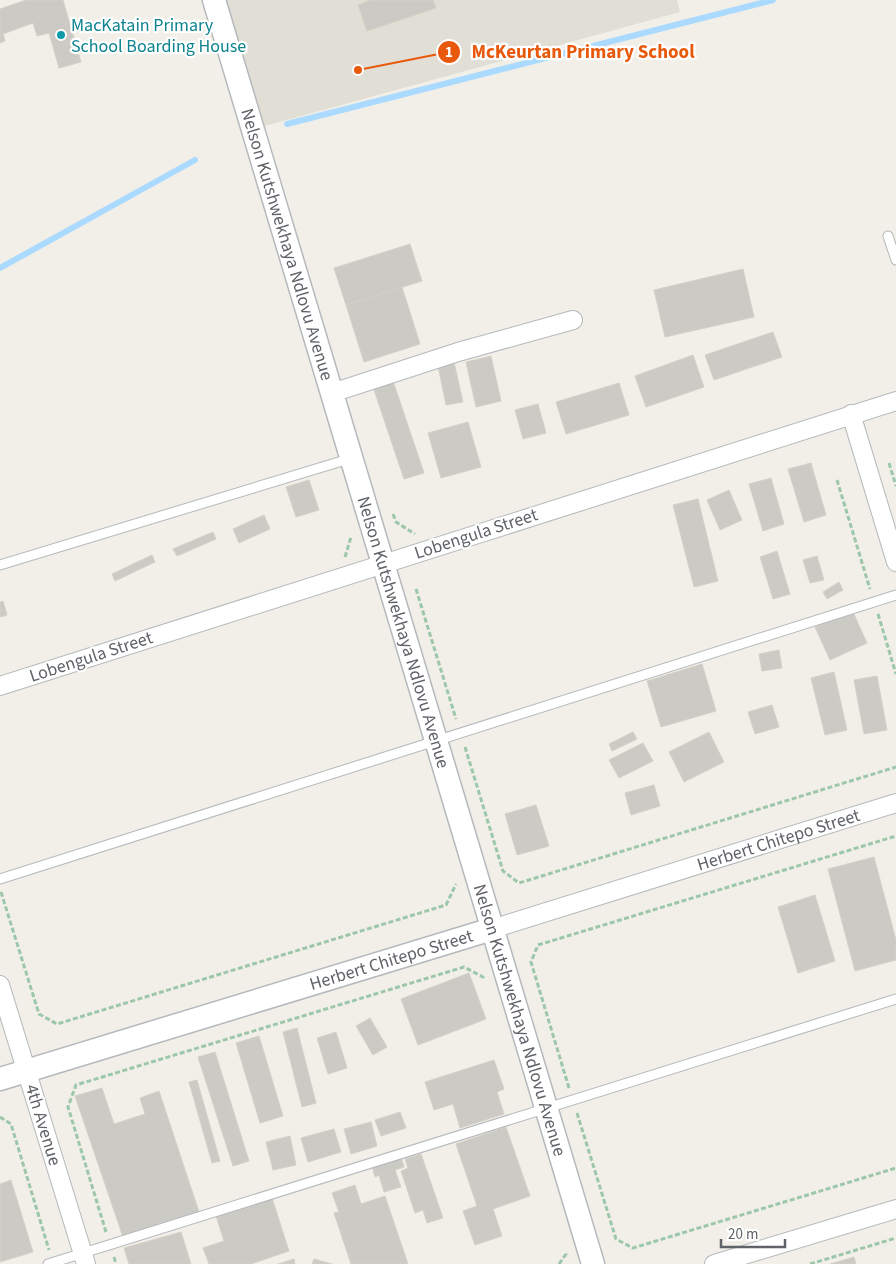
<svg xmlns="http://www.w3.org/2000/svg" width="896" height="1264" font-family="'Source Sans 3',sans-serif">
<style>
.education{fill:#e1ded6}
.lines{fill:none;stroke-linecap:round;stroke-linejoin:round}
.stream{stroke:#aadaff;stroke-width:6}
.building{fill:#cccac5;stroke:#d6d1c6}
.service-casing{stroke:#b5b8bc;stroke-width:11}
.minor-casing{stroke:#b5b8bc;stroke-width:20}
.tertiary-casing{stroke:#b5b8bc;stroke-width:25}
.path{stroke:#9cc7a9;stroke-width:3;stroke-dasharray:5 2.5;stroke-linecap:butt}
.service{stroke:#fff;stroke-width:9}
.minor{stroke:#fff;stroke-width:18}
.tertiary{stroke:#fff;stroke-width:22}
.culture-dot{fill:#0f9aa8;stroke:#fff;stroke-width:2}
.labels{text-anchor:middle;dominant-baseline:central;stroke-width:4.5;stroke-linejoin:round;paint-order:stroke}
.culture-label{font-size:18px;fill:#0d838f;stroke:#fff;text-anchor:start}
.street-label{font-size:18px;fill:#5f6368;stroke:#fff}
.leader{fill:none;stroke:#e8590c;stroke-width:2}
.callout-dot{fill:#e8590c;stroke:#fff;stroke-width:2}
.mark-label{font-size:15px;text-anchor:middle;font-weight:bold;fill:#fff}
.callout-label{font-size:19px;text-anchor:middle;font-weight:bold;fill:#e8590c;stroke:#fff;stroke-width:4.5;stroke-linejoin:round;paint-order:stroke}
</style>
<rect width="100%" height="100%" fill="#f1efe8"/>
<path class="education" d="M224 0H677L680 12 261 127Z"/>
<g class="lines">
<g class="stream">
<path d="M287 124 773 0"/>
<path d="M0 268 195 160"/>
</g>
</g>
<g class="building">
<path d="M26 0H63L81 62 59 68 49 33 37 36 33 23 3 34 5 41 0 43V9Z"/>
<path d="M371 0H433L436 8 367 31 358 5Z"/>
<path d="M410 244 422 281 346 305 334 268Z"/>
<path d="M743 269 754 317 665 337 654 290Z"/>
<path d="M402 287 420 344 364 362 346 305Z"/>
<path d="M773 332 782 357 714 380 705 355Z"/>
<path d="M693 355 704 387 646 407 635 376Z"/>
<path d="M491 356 501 401 476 407 466 362Z"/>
<path d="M454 362 463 402 446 405 438 366Z"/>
<path d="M391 375 424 473 404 479 371 381Z"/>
<path d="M619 383 629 415 566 434 556 402Z"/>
<path d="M538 404 546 433 523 439 515 410Z"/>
<path d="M468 422 481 467 441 478 428 433Z"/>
<path d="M811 463 826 515 804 522 788 469Z"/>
<path d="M771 478 784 524 763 531 749 484Z"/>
<path d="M309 480 319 510 296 517 286 487Z"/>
<path d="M729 490 742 520 720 530 707 500Z"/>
<path d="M698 499 718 581 694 587 673 505Z"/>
<path d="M264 515 270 529 239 543 233 529Z"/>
<path d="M213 532 216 539 177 556 173 549Z"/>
<path d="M777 551 790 594 773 599 760 557Z"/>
<path d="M152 555 155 562 115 581 112 574Z"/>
<path d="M817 556 824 580 810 583 803 560Z"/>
<path d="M839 582 843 590 827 599 823 592Z"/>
<path d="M3 601 7 615 0 617V602Z"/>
<path d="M852 610 867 643 830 660 815 627Z"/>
<path d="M779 650 782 668 762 671 759 654Z"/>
<path d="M702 664 716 711 661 727 647 681Z"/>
<path d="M834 672 847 730 825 735 811 678Z"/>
<path d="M877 676 887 730 864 734 854 680Z"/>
<path d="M772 705 779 727 755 734 748 712Z"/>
<path d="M633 732 637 739 612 751 609 744Z"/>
<path d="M709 732 724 762 684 782 669 752Z"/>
<path d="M643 743 653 761 619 778 609 760Z"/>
<path d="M654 785 660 806 631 815 625 793Z"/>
<path d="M536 805 549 846 517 855 505 814Z"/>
<path d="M874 857 896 940V960L855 971 828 869Z"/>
<path d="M815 895 835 961 798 973 778 907Z"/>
<path d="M469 973 486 1019 418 1045 401 999Z"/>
<path d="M370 1018 387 1047 373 1055 356 1026Z"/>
<path d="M297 1028 316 1103 302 1107 283 1032Z"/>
<path d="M336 1032 347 1068 328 1074 317 1038Z"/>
<path d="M259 1036 283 1116 260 1123 236 1043Z"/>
<path d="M215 1052 249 1161 233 1166 198 1057Z"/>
<path d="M494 1060 504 1089 497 1092 504 1114 460 1128 453 1104 434 1110 425 1082Z"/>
<path d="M197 1080 220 1161 212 1163 189 1082Z"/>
<path d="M102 1088 114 1124 145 1114 140 1098 159 1091 199 1212 123 1237 75 1096Z"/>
<path d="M400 1112 406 1128 381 1136 375 1120Z"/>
<path d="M371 1122 377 1146 351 1154 344 1129Z"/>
<path d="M506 1127 530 1196 493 1209 502 1236 475 1245 463 1211 477 1206 456 1144Z"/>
<path d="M334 1129 341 1152 308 1162 301 1138Z"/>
<path d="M290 1136 296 1165 273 1170 266 1142Z"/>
<path d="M421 1154 443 1218 427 1223 423 1210 415 1213 401 1171 408 1168 405 1159Z"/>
<path d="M401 1157 404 1167 395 1170 401 1187 384 1192 379 1175 375 1177 372 1166Z"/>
<path d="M11 1180 33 1252 0 1262V1184Z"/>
<path d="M355 1185 361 1204 385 1196 408 1264H351L334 1213 339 1212 332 1193Z"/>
<path d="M272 1198 289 1251 251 1264H209L203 1248 224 1241 216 1216Z"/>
<path d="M181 1232 191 1264H129L124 1248Z"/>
<path d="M854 1257 856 1264H830Z"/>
<path d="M294 1259 295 1264H278Z"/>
<path d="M314 1259 332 1264H312Z"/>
</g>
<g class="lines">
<g class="service-casing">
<g id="service">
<path d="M888 236 896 260"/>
<path d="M0 565 352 458"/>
<path d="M0 879 896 595"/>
<path d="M48 1264 896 999"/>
</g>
</g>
<g class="minor-casing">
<g id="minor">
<path d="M332 393 458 352 573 320"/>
<path d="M851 414 896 562"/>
<path d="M0 686 896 401"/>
<path id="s1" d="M492 929 896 803"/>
<path d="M0 985 86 1264"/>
<path d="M714 1264 896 1209"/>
</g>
</g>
<g class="tertiary-casing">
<g id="tertiary">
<path id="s2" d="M214 0 593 1264"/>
<path id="s3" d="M0 1079 492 929"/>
</g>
</g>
<g class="path">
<path d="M889 463 896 486"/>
<path d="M837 480 870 589"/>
<path d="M393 514 396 522 415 534"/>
<path d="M345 557 351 537"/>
<path d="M416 589 456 719"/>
<path d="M878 614 896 674"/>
<path d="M465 747 503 871 519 883 896 767"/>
<path d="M1 892 39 1014 57 1024 446 905 456 884"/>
<path d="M569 1088 531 962 538 945 896 836"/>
<path d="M577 1113 616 1239 633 1248 896 1168"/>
<path d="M0 1117 11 1124 49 1250"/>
<path d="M106 1232 68 1107 76 1085 464 967 483 977 484 980"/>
<path d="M114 1257 116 1264"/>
<path d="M559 1264 566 1254 565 1252"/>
<path d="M810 1264 896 1238"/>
</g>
<use href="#service" class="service"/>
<use href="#minor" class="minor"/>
<use href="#tertiary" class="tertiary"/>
</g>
<circle class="culture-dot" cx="61" cy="35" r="5"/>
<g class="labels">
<g class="culture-label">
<text x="71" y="25">MacKatain Primary<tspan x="71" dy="21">School Boarding House</tspan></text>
</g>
<g class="street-label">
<text stroke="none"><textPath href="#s2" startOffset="255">Nelson Kutshwekhaya Ndlovu Avenue</textPath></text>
<text transform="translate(476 534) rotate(-18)">Lobengula Street</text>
<text stroke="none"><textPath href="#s2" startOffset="660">Nelson Kutshwekhaya Ndlovu Avenue</textPath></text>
<text transform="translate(91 657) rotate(-18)">Lobengula Street</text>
<text stroke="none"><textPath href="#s1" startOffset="300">Herbert Chitepo Street</textPath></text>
<text stroke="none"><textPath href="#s3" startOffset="409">Herbert Chitepo Street</textPath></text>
<text stroke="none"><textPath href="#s2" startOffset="1065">Nelson Kutshwekhaya Ndlovu Avenue</textPath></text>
<text transform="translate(43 1125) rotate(73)">4th Avenue</text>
</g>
</g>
<path class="leader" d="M358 70L449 52"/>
<g class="callout-dot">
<circle cx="358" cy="70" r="5"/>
<circle cx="449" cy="52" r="12"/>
</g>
<g class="mark-label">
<text x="449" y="57">1</text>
</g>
<g class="callout-label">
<text x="583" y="58">McKeurtan Primary School</text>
</g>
<path d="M721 1239v8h64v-8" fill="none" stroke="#5f6368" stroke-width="2.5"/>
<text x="728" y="1239" font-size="15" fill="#5f6368" stroke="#ffffff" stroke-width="4" paint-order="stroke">20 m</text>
</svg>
